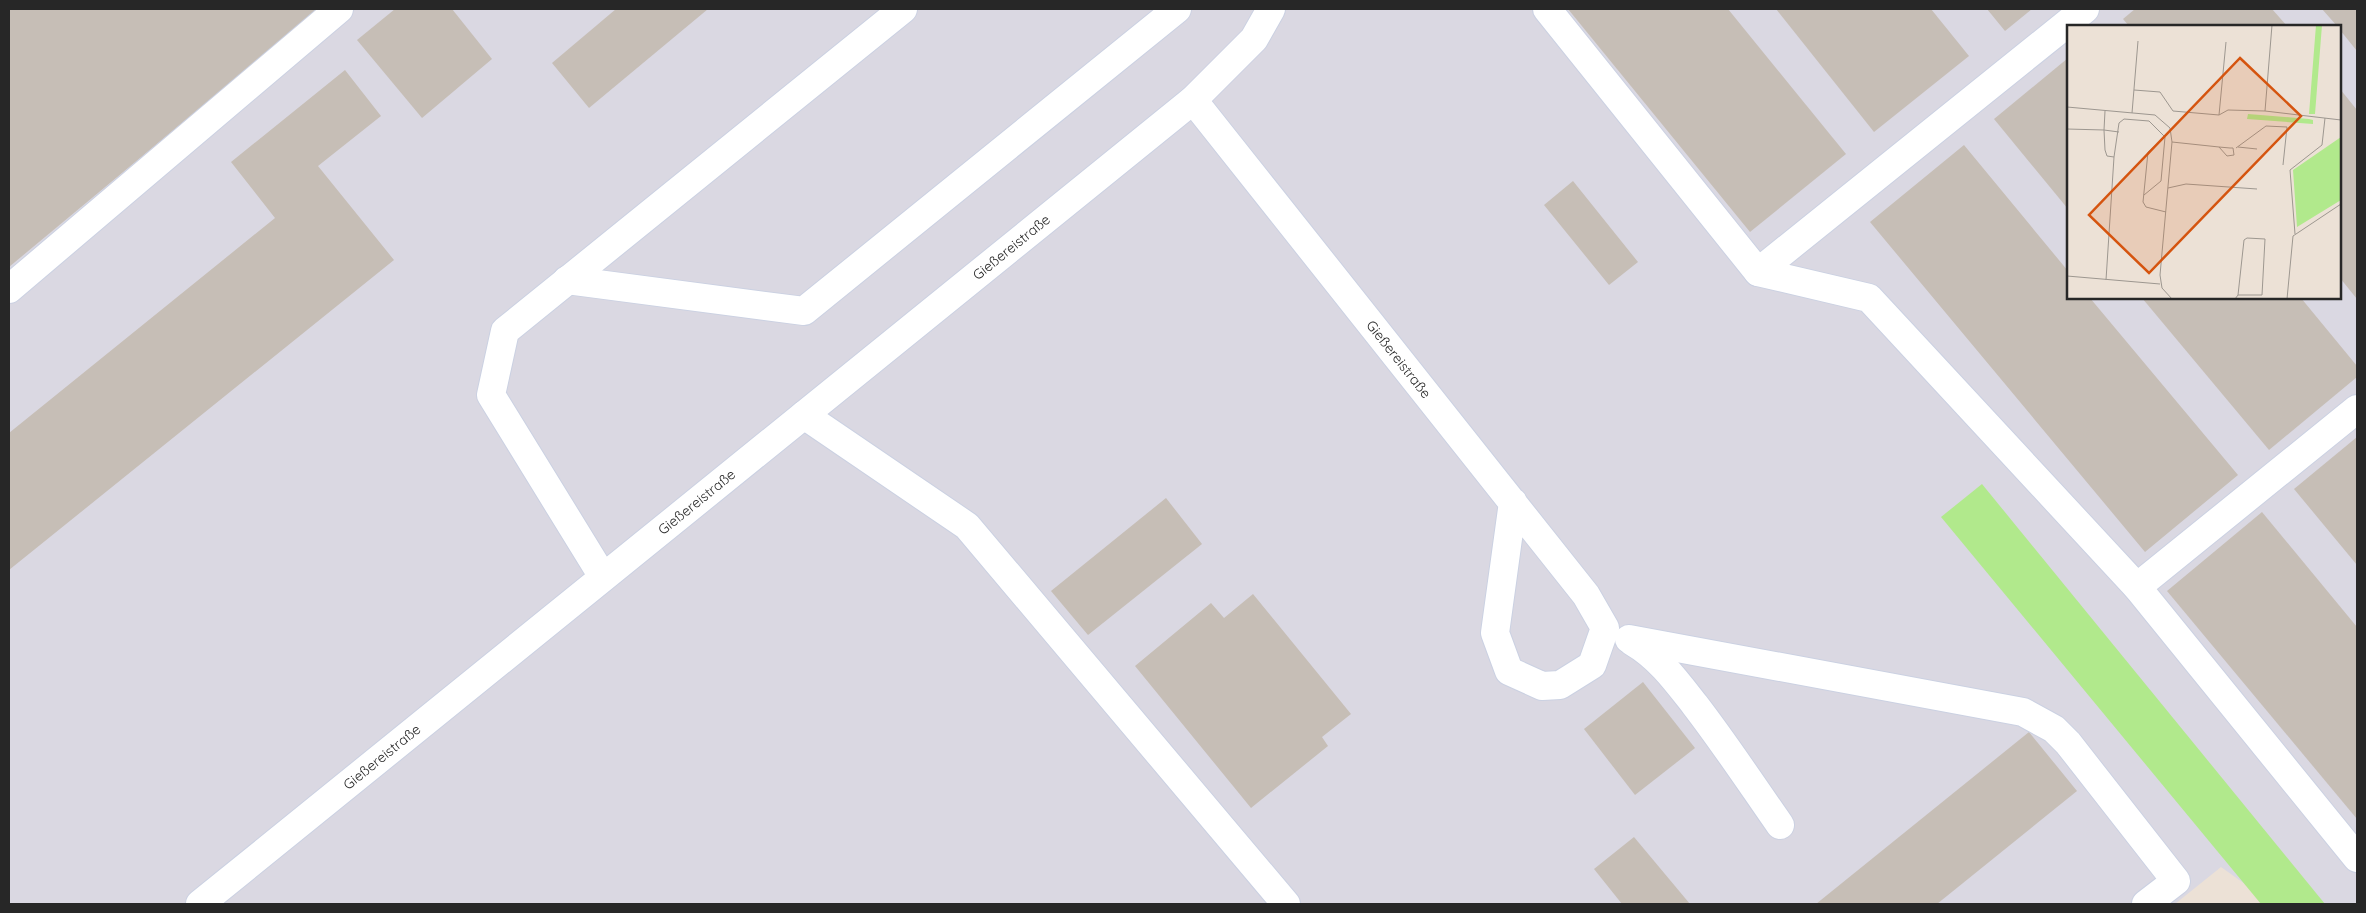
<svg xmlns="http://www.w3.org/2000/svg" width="2366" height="913" font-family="Quicksand,sans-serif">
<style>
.industrial{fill:#dad8e2;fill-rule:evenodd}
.green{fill:#b1e98c}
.building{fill:#c6beb6}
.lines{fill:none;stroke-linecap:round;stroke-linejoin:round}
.minor-casing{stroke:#cbd1e2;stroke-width:30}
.minor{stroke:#fff;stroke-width:28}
.labels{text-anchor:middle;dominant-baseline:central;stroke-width:4.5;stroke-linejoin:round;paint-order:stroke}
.street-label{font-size:14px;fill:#272727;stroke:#fff}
.inset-road{fill:none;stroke:#9d9790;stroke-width:1}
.view{fill:#d5540f;fill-opacity:0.15;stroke:#d5540f;stroke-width:2.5}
.inset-edge{fill:none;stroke:#272727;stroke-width:2.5}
</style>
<rect width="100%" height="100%" fill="#ece1d6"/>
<path class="industrial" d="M9 9H2357V904H2273L2221 867 2175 904H9ZM2068 26H2340V298H2068Z"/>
<path class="green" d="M1982 484 2325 904H2261L1941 517Z"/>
<g class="building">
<path d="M9 9H319L9 267Z"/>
<path d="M395 9H452L492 59 422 118 357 40Z"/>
<path d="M616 9H708L589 108 552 63Z"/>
<path d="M1568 9H1728L1846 154 1750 232Z"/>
<path d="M1776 9H1931L1969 56 1874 132Z"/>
<path d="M1987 9H2032L2005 31Z"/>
<path d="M2135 9H2272L2287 26H2129L2123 19Z"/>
<path d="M2322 9H2357V51L2340 30V26H2337Z"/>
<path d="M2068 58V209L1994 119Z"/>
<path d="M345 70 381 116 318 166 394 260 9 570V433L275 218 231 162Z"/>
<path d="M2340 89 2357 110V299L2340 278Z"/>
<path d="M1964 145 2068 271V298H2090L2238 475 2145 552 1870 222Z"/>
<path d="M1573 181 1638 262 1609 285 1544 205Z"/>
<path d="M2142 298H2301L2357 366V377L2269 450Z"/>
<path d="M2357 437V565L2294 489Z"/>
<path d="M1166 498 1202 544 1088 635 1051 591Z"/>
<path d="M2262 512 2357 627V819L2167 591Z"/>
<path d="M1253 594 1351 714 1322 737 1328 746 1251 808 1135 666 1211 603 1224 618Z"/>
<path d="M1643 682 1695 748 1635 795 1584 729Z"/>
<path d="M2029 732 2077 791 1937 904H1816Z"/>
<path d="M1634 837 1690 904H1622L1594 869Z"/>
</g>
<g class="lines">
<g class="minor-casing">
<g id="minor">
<path d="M1547 9 1758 272 1869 298 2137 587 2357 858"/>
<path id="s1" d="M1193 100 1586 595 1605 628 1592 665 1560 685 1542 686 1509 671 1495 633 1513 502"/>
<path d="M1758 272 2085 9"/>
<path d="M567 280 804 311 1177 9"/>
<path d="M9 289 339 9"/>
<path d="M804 415 967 526 1286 904"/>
<path d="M603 577 491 395 505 331 903 9"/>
<path d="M2137 587 2357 409"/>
<path d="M1629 639 2023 712 2054 729 2068 743 2176 881 2146 904"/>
<path d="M1633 642C1659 657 1677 682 1695 705 1725 744 1752 785 1780 825"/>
<path id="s2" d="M200 904 1193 100 1254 39 1271 9"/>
</g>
</g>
<use href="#minor" class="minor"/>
</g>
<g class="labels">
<g class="street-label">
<text stroke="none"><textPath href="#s2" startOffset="1044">Gießereistraße</textPath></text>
<text stroke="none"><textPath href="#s1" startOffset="331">Gießereistraße</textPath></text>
<text stroke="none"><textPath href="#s2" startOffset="639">Gießereistraße</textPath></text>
<text stroke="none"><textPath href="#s2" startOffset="234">Gießereistraße</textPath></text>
</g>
</g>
<g transform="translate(2067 25)">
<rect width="274" height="274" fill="#ece1d6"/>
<path d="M249 0H255L248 89H242ZM181 89 242 94 246 95V99L180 94ZM274 112V175L230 202 226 145Z" fill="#b1e98c"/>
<path class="inset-road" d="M67 65 93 67 106 86 152 90 161 85 198 86 274 95M0 82 88 90 103 103 105 117 93 250 95 263 105 274M198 86 205 0M65 88 71 16M152 90 159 17M0 104 37 105 38 86M105 117 152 122 163 123H166L167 130 160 131 152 122M171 122 190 124M169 123 199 101 220 102 216 140M47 132 40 131 38 125 37 105 52 107M101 163 119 159 190 164M77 170 94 156 98 112M228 209 223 145 255 120 258 93M0 251 93 259M39 255 47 132 52 98 57 94 82 96 98 112 81 127 76 177 79 182 99 187M168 274 171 270H195L198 214 180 213 177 215 171 270M220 274 226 211 274 179"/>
<path class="view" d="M173 33 234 91 82 248 22 190Z"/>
<rect width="274" height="274" class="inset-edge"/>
</g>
<rect width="2366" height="913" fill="none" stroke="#272727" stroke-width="20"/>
</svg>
